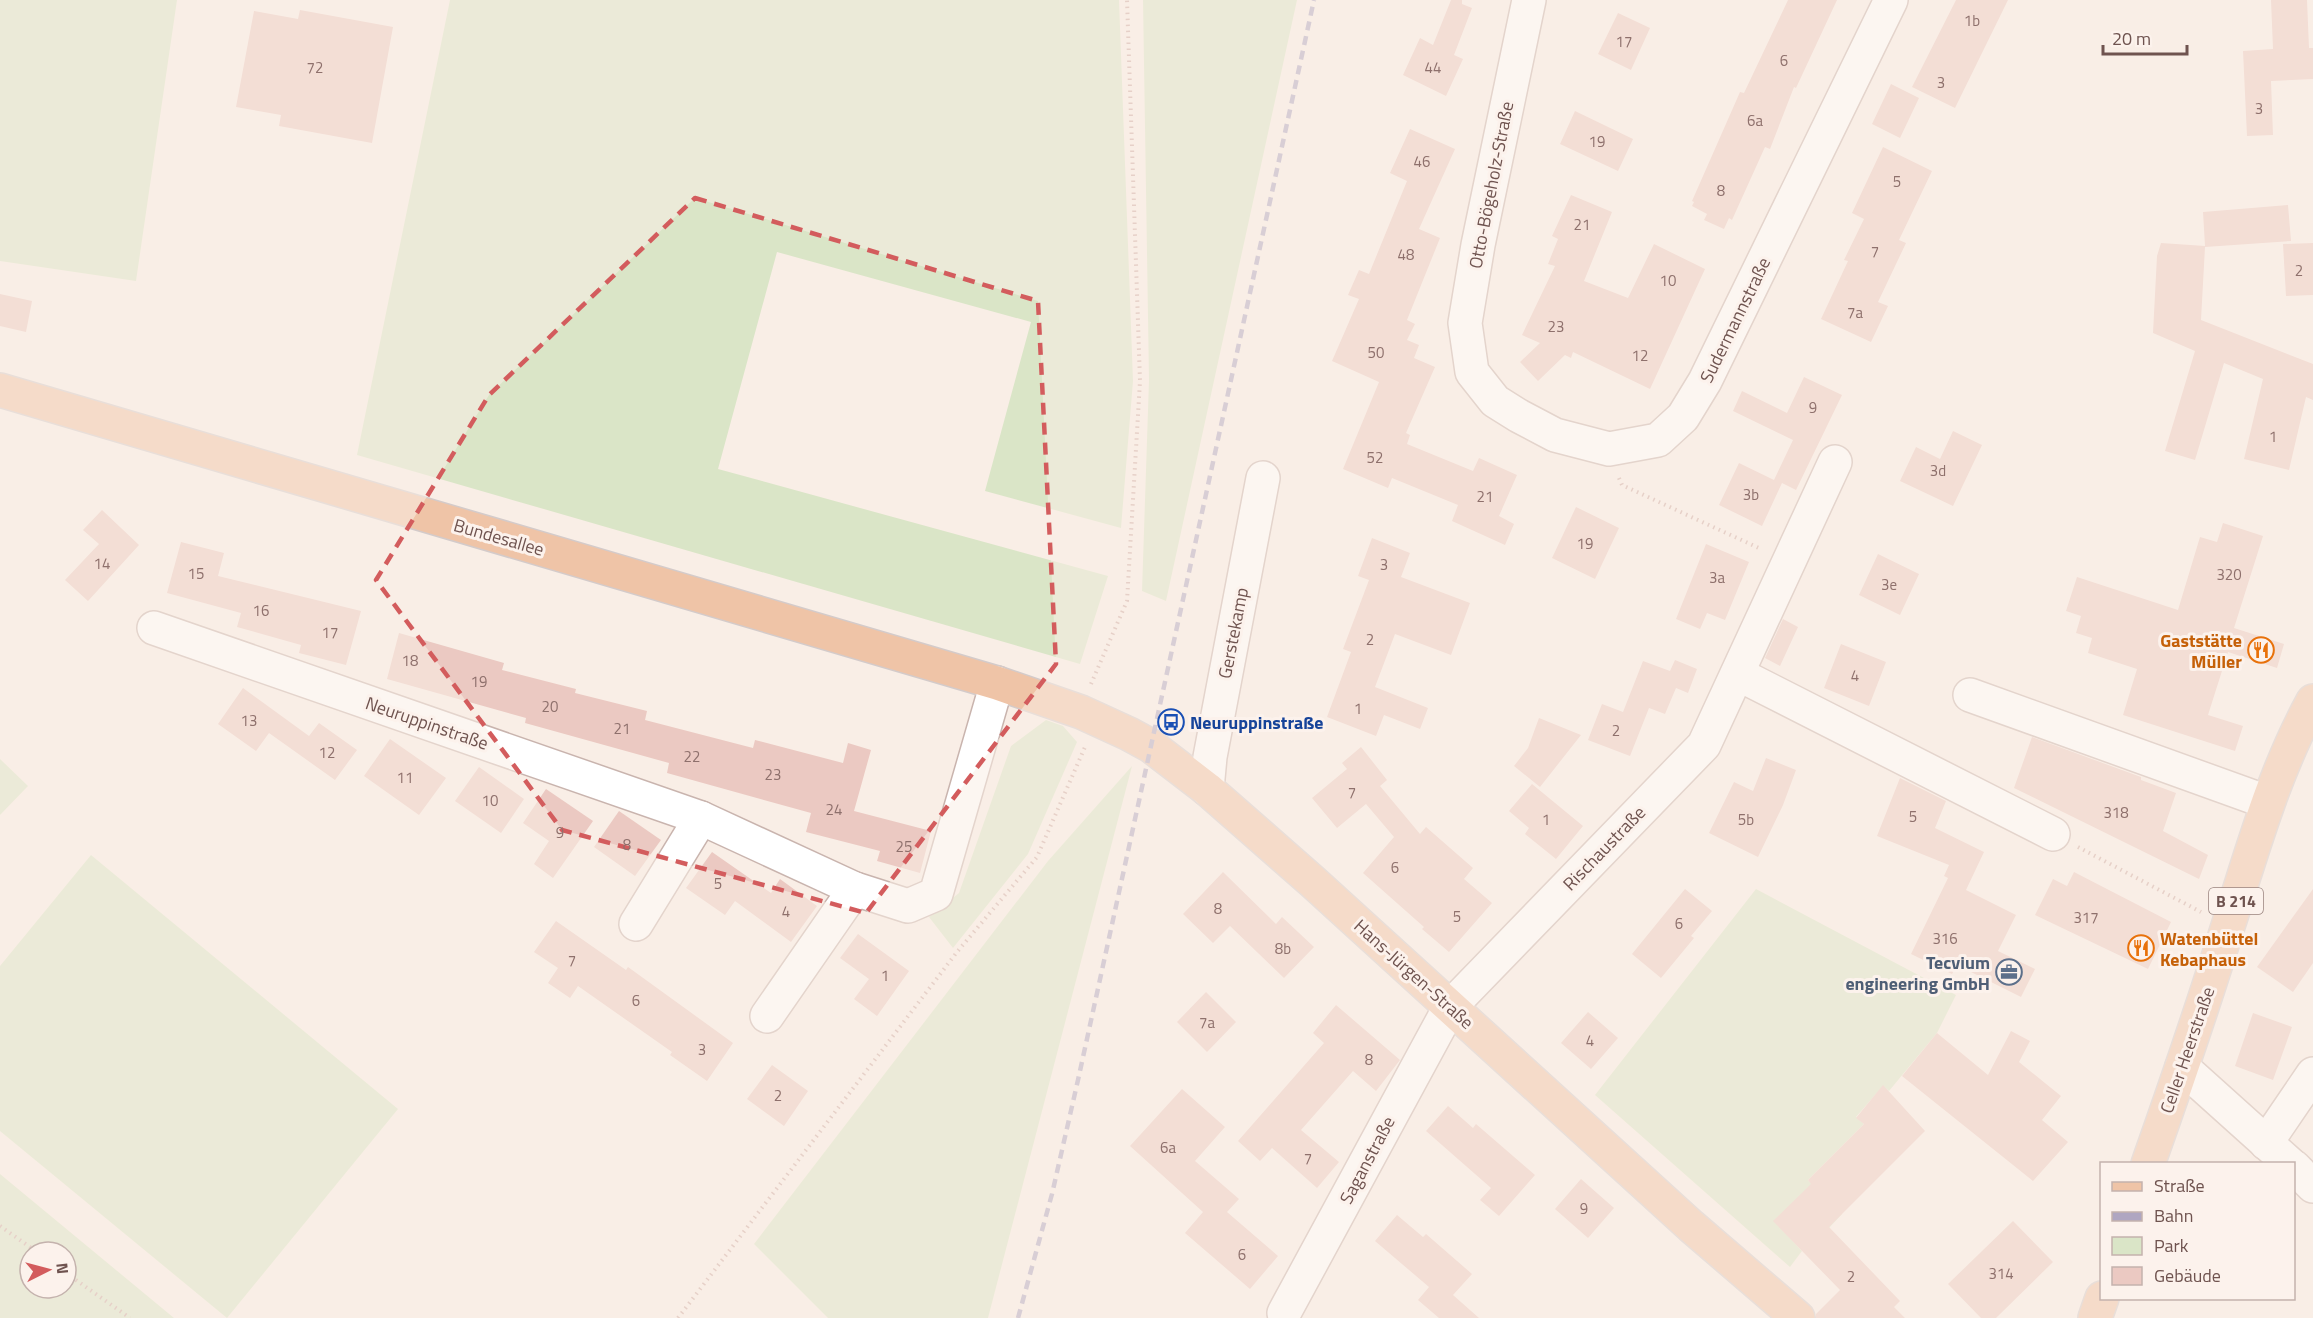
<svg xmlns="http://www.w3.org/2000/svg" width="2313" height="1318" font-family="'Titillium Web',sans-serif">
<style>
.green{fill:#dae5c7;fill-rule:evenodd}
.building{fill:#ebc9c2}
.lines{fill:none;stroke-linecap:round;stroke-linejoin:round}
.minor-casing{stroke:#c9b4ae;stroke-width:36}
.major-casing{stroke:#d4cbca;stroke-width:36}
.path{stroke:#cfaca5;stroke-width:4;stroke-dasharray:1.5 4.5;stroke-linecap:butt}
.minor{stroke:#fff;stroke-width:33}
.major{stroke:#efc4a7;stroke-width:33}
.rail{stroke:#afa6c1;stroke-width:4.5;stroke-dasharray:9 6;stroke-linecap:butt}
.marked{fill:none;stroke:#d35c5d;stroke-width:4.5;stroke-dasharray:12 8;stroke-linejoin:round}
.labels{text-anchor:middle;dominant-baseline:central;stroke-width:6;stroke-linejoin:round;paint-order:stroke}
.number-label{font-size:15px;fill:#8e706c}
.shield{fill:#fcf2ec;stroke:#99837e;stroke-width:1.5}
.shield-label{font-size:16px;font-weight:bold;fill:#6f534f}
.street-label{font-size:18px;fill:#6f534f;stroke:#fcf2ec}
.food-label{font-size:18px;font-weight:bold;fill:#c56008;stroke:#fcf2ec;text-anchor:end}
.transit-label{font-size:18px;font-weight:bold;fill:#164399;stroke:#fcf2ec;text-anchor:start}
.service-label{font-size:18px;font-weight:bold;fill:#4e5e75;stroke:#fcf2ec;text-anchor:end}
</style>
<rect width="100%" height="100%" fill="#f9eee6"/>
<g class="green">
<path d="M0 0H177L136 281 0 261Z"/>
<path d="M450 0H1119L1133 381 1121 528 985 491 1031 322 777 252 718 469 1108 576 1080 664 357 455Z"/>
<path d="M1143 0H1297L1166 601 1142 591 1149 380Z"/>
<path d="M1046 720 1063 726 1077 742 1028 854 953 948 929 917 959 893 1011 746Z"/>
<path d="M0 759 28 786 0 815Z"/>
<path d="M1132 766 988 1318H828L754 1244 1048 861Z"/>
<path d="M91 855 398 1109 227 1318 0 1131V966Z"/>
<path d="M1756 889 1956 995 1937 1033 1889 1091 1883 1086 1856 1117 1864 1124 1808 1180 1842 1214 1829 1228 1774 1221 1802 1251 1790 1267 1595 1095Z"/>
<path d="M0 1174 174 1318H0ZM30 1252H66V1288H30Z"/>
</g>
<g class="building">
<path d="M1451 0H1462V4L1472 8 1454 55 1463 59 1446 96 1403 75 1420 38 1433 45Z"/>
<path d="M1788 0H1837L1796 88 1794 87 1770 149 1765 147 1732 220 1729 218 1724 229 1704 220 1707 214 1692 206 1694 202 1692 201 1740 92 1744 93Z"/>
<path d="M1956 0H2008L1955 108 1912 87Z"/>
<path d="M2271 0H2307L2309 48H2313V79L2271 81 2273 135 2247 136 2243 51 2273 49Z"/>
<path d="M300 10 393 27 372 143 279 126 281 115 236 107 254 11 298 19Z"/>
<path d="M1618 13 1650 28 1631 70 1598 54Z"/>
<path d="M1891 84 1919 98 1900 138 1872 124Z"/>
<path d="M1575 111 1633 139 1618 171 1560 144Z"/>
<path d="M1410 129 1455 149 1419 229 1440 238 1407 320 1415 324 1407 340 1419 345 1414 358 1435 367 1406 433 1410 435 1407 444 1473 471 1479 458 1517 475 1499 516 1514 524 1505 545 1452 521 1458 505 1392 478 1388 488 1343 469 1379 382 1332 361 1359 299 1348 295 1359 270 1369 274 1407 181 1390 173Z"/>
<path d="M1883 147 1932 171 1899 240 1906 243 1878 302 1888 306 1871 342 1821 319 1848 261 1844 260 1864 219 1852 213Z"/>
<path d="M1571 195 1612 212 1584 281 1628 298 1654 244 1705 269 1650 389 1573 352 1571 358 1565 355 1538 381 1520 362 1540 343 1522 335 1555 266 1548 264 1558 239 1552 236Z"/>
<path d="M2288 205 2291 241 2205 247 2201 320 2313 364V400L2306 397 2289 470 2244 459 2263 379 2224 363 2195 460 2165 451 2195 351 2153 333 2157 256 2161 243 2205 246 2203 212Z"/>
<path d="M2313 243V295L2286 296 2283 244Z"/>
<path d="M0 294 32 301 26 332 0 326Z"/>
<path d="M1804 377 1842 395 1796 490 1782 483 1762 526 1719 505 1739 463 1774 480 1793 440 1733 411 1742 391 1787 413Z"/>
<path d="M1953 431 1982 445 1953 506 1900 481 1916 447 1940 459Z"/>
<path d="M1576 507 1619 528 1595 579 1552 558Z"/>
<path d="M102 510 139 545 88 601 65 580 99 544 83 530Z"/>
<path d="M2223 523 2263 536 2234 628 2284 644 2277 668 2228 652 2208 715 2243 726 2235 751 2123 715 2137 669 2088 653 2092 638 2076 633 2081 616 2066 611 2077 577 2178 610 2200 537 2217 542Z"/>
<path d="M1372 538 1410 553 1401 577 1470 603 1451 655 1395 634 1375 687 1428 708 1420 729 1384 715 1376 736 1327 717 1351 652 1343 649 1369 580 1358 576Z"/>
<path d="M181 542 224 553 218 576 361 611 346 665 299 653 301 645 237 627 241 613 167 593Z"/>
<path d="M1706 544 1749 562 1725 620 1707 613 1700 629 1676 619Z"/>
<path d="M1878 554 1919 574 1900 615 1859 595Z"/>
<path d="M1783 619 1798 627 1780 666 1765 658Z"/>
<path d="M399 633 504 663 502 670 576 689 575 693 647 711 645 720 753 748 755 740 843 763 848 743 871 750 854 811 931 831 920 873 877 861 880 851 806 832 811 813 667 773 669 763 525 723 526 718 387 679Z"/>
<path d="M1841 644 1886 662 1869 706 1824 688Z"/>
<path d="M1675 660 1697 669 1688 693 1676 688 1665 714 1649 708 1630 756 1588 740 1602 704 1623 712 1643 661 1670 671Z"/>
<path d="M243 688 309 736 319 723 357 750 335 780 269 733 256 751 218 724Z"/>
<path d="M1539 718 1581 735 1540 787 1514 766 1528 748Z"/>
<path d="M2032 737 2141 777V780L2176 793 2163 831 2208 855 2199 879 2014 788Z"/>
<path d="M390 739 446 778 419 815 364 776Z"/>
<path d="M1361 747 1387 780 1380 786 1420 834 1426 827 1473 868 1464 879 1492 903 1449 952 1422 929 1424 927 1363 873 1394 837 1366 804 1337 828 1312 798 1347 769 1342 763Z"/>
<path d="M1766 758 1796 770 1783 805 1758 857 1709 833 1734 782 1753 791Z"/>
<path d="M479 767 524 799 501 833 455 801Z"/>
<path d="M1900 778 1946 801 1935 828 1984 852 1966 890 2016 915 1998 951 2035 969 2021 997 1957 965 1952 974 1911 954 1948 878 1944 876 1949 865 1877 836Z"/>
<path d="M1532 784 1583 826 1556 859 1525 834 1529 828 1509 811Z"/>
<path d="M546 789 593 821 553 878 534 864 549 841 523 823Z"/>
<path d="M619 811 661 840 635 876 594 847Z"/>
<path d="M712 852 771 893 780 879 817 906 791 942 735 901 725 915 686 888Z"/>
<path d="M1223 872 1276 924 1282 917 1314 947 1284 978 1230 926 1213 943 1183 914Z"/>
<path d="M2074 872 2171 922 2148 969 2035 915 2053 879 2067 886Z"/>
<path d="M1685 889 1712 911 1691 936 1694 938 1661 978 1632 954Z"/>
<path d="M2313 889V963L2293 992 2257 967Z"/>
<path d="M556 921 626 970 628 967 733 1043 707 1081 670 1055 672 1052 578 986 570 998 548 983 558 968 534 952Z"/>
<path d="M858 934 909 971 877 1016 854 999 869 979 840 958Z"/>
<path d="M1206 992 1236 1022 1207 1052 1177 1022Z"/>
<path d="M1336 1005 1400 1060 1376 1091 1353 1071 1301 1130 1339 1162 1317 1188 1272 1148 1260 1161 1238 1141 1324 1043 1313 1033Z"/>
<path d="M1588 1012 1618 1038 1591 1069 1561 1043Z"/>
<path d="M2253 1013 2292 1027 2273 1080 2235 1066Z"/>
<path d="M2011 1031 2030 1041 2019 1062 2061 1096 2042 1120 2068 1142 2033 1181 1902 1076 1937 1033 1988 1075Z"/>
<path d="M772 1065 808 1091 784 1126 747 1099Z"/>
<path d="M1883 1085 1925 1131 1829 1227 1900 1301 1894 1307 1905 1318H1816V1314L1840 1290 1773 1221 1811 1184 1808 1180 1864 1124 1856 1118Z"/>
<path d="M1182 1089 1225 1127 1195 1161 1239 1199 1227 1212 1278 1256 1250 1289 1185 1233 1203 1212 1130 1146Z"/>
<path d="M1448 1106 1473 1128 1476 1124 1535 1175 1499 1216 1480 1200 1491 1188 1426 1131Z"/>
<path d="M1581 1179 1614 1208 1588 1238 1555 1209Z"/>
<path d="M1397 1215 1423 1237 1426 1234 1472 1274 1453 1295 1479 1318H1439L1418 1300 1429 1287 1375 1241Z"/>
<path d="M2013 1221 2053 1262 1996 1318H1981L1948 1284Z"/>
</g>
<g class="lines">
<g class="minor-casing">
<g id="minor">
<path d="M1529 0 1478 245 1465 323 1472 372 1495 401 1519 416 1555 435 1609 449 1658 440 1683 417 1705 381 1891 0"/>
<path d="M154 628 701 818 855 889 908 906 936 894 997 683"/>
<path d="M1738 674 2053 834"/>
<path d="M1970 695 2267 802"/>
<path d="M1207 789 1210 757 1263 478"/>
<path d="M636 924 701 818"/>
<path d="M767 1016 855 889"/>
<path d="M2182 1067 2290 1164"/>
<path d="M2266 1143 2313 1074"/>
<path d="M2294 1167 2313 1186"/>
<path d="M1284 1313 1450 1007 1704 745 1835 462"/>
</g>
</g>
<g class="major-casing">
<g id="major">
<path d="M0 390 997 683 1081 712 1129 734 1151 746 1207 789 1313 882 1691 1226 1798 1318"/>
<path d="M2148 1164C2176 1085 2203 1006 2228 926 2253 849 2274 772 2313 701"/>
<path d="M2095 1318 2102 1298"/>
</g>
</g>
<g class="path">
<path d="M1619 478 1622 485 1761 549"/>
<path d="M1091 684 1127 601 1140 381 1127 0"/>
<path d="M2078 847 2201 912"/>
<path d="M0 1226 37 1252"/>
<path d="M66 1273 130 1318"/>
<path d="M678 1318 957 952 1037 857 1085 747"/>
</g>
<use href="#minor" class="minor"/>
<use href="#major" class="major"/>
<path class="rail" d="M1018 1318 1052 1194 1078 1080 1314 0"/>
</g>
<path d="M0 0H2313V1318H0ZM695 198 1038 301 1056 664 866 913 562 830 376 580 489 395Z" fill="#f9eee6" fill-opacity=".55" fill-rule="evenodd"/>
<path class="marked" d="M695 198 1038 301 1056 664 866 913 562 830 376 580 489 395Z"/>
<defs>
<g id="restaurant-ring" transform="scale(1.35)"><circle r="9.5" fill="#fcf2ec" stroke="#e8710a" stroke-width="1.5"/><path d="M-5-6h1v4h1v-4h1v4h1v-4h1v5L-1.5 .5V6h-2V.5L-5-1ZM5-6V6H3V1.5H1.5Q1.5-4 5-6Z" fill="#e8710a"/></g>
<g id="bus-ring" transform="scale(1.35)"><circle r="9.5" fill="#fcf2ec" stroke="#1a4fb4" stroke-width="1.5"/><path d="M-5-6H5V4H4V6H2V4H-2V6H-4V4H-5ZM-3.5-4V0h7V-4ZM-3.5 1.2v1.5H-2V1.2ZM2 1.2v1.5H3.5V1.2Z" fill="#1a4fb4"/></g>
<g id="office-ring" transform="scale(1.35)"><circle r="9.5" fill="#fcf2ec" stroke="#5c6f8a" stroke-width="1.5"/><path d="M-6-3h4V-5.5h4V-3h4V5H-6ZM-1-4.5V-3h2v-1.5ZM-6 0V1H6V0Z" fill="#5c6f8a"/></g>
</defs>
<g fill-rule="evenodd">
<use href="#restaurant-ring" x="2261" y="650"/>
<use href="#bus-ring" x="1171" y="722"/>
<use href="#restaurant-ring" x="2141" y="948"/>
<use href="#office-ring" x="2009" y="972"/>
</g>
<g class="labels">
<g class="number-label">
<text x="1972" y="20">1b</text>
<text x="1624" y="41">17</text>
<text x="1784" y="60">6</text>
<text x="315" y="67">72</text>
<text x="1433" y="67">44</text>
<text x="1941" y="82">3</text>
<text x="2259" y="108">3</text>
<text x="1755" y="120">6a</text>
<text x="1597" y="141">19</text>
<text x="1422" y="161">46</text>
<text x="1897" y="181">5</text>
<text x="1721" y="190">8</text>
<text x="1582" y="224">21</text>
<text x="1875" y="251">7</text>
<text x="1406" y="254">48</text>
<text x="2299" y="270">2</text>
<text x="1668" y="280">10</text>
<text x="1855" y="312">7a</text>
<text x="1556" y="326">23</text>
<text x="1376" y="352">50</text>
<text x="1640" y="355">12</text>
<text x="1813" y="407">9</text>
<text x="2273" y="436">1</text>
<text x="1375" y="457">52</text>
<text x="1938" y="470">3d</text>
<text x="1751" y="494">3b</text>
<text x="1485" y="496">21</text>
<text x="1585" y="543">19</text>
<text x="102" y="563">14</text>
<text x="1384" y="564">3</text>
<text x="196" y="573">15</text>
<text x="2229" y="574">320</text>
<text x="1717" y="577">3a</text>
<text x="1889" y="584">3e</text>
<text x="261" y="610">16</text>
<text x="330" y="632">17</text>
<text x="1370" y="639">2</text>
<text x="410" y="660">18</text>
<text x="1855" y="675">4</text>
<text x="479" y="681">19</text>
<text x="550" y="706">20</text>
<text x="1358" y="708">1</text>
<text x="249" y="720">13</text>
<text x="622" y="728">21</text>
<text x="1616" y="730">2</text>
<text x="327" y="752">12</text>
<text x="692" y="756">22</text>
<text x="773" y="774">23</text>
<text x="405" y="777">11</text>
<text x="1352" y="792">7</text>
<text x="490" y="800">10</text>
<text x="834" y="809">24</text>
<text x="2116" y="812">318</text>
<text x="1913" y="816">5</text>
<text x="1546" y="819">1</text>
<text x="1746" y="819">5b</text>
<text x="560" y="832">9</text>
<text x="627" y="844">8</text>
<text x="904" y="846">25</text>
<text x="1395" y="867">6</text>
<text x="718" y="883">5</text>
<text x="1218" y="908">8</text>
<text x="786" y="911">4</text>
<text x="1457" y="916">5</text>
<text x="2086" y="917">317</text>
<text x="1679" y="923">6</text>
<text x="1945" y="938">316</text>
<text x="1283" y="948">8b</text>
<text x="572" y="960">7</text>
<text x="885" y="975">1</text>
<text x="636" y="1000">6</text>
<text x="1207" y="1022">7a</text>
<text x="1590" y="1040">4</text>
<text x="702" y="1049">3</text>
<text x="1369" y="1059">8</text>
<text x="778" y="1095">2</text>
<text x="1168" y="1147">6a</text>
<text x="1308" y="1158">7</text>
<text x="1584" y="1208">9</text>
<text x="1242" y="1254">6</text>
<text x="2001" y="1273">314</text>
<text x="1851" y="1276">2</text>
</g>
<rect class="shield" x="2209" y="888" width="54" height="26" rx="4.5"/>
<g class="shield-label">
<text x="2236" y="901">B 214</text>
</g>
<g class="street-label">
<text transform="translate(1491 185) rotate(-79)">Otto-Bögeholz-Straße</text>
<text transform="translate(1735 320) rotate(-64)">Sudermannstraße</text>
<text transform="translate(499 537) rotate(16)">Bundesallee</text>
<text transform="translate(1233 633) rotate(-79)">Gerstekamp</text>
<text transform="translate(427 723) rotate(19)">Neuruppinstraße</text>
<text transform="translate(1604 848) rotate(-46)">Rischaustraße</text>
<text transform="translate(1414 974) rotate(42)">Hans-Jürgen-Straße</text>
<text transform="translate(2187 1050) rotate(-71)">Celler Heerstraße</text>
<text transform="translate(1367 1160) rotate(-62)">Saganstraße</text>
</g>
<g class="food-label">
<text x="2242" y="640">Gaststätte<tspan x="2242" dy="21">Müller</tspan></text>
<text x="2160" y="938" text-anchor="start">Watenbüttel<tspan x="2160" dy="21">Kebaphaus</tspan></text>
</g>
<g class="transit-label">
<text x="1190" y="722">Neuruppinstraße</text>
</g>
<g class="service-label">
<text x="1990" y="962">Tecvium<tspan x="1990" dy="21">engineering GmbH</tspan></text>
</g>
</g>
<rect x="2100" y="1162" width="195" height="138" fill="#fcf2ec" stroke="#c4b2ad" stroke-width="1.5"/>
<rect x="2112" y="1182" width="30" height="9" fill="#efc4a7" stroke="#c4b2ad" stroke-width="1.5"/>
<text x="2154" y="1192" font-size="18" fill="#6f534f">Straße</text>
<rect x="2112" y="1212" width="30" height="9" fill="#afa6c1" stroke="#c4b2ad" stroke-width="1.5"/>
<text x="2154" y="1222" font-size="18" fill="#6f534f">Bahn</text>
<rect x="2112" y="1237" width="30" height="18" fill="#dae5c7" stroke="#c4b2ad" stroke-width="1.5"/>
<text x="2154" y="1252" font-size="18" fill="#6f534f">Park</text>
<rect x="2112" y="1267" width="30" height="18" fill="#ebc9c2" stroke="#c4b2ad" stroke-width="1.5"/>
<text x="2154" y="1282" font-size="18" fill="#6f534f">Gebäude</text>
<g transform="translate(48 1270) rotate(84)"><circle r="28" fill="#fcf2ec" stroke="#c4b2ad" stroke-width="1.5"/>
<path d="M0-4.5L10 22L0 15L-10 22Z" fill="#d35c5d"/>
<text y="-9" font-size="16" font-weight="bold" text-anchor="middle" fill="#6f534f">N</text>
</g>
<path d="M2103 45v9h84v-9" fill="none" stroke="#6f534f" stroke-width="3"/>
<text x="2112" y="45" font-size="18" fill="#6f534f" stroke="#fcf2ec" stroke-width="4.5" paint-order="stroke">20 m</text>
</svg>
